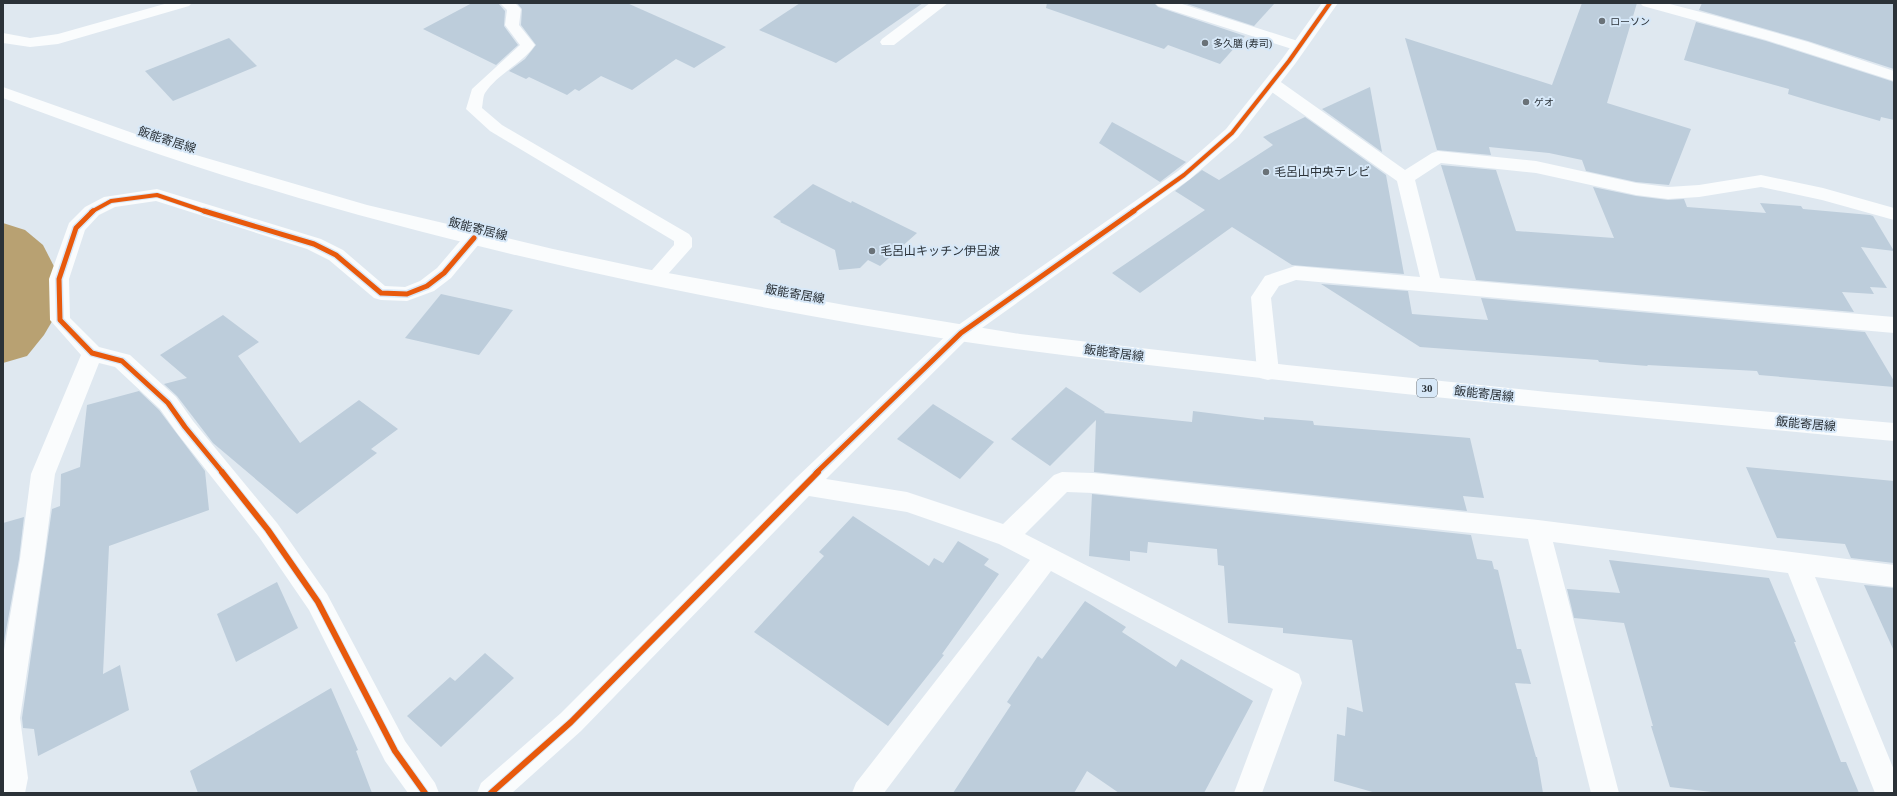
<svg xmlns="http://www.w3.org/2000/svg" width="1897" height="796" font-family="'Times New Roman','Noto Sans JP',serif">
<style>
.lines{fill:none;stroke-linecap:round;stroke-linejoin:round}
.river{fill:#b8a172;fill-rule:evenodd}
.building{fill:#bdcddb}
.lane{fill:#fafcfd;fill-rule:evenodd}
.street{fill:#fafcfd;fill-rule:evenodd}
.secondary{fill:#fafcfd;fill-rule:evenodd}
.primary{fill:#fafcfd;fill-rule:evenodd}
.cycleway-far2-casing{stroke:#d7e8f8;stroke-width:6}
.cycleway-far1-casing{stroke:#d7e8f8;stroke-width:8}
.cycleway-casing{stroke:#d7e8f8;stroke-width:8}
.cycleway-far2{stroke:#e8590c;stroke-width:4}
.cycleway-far1{stroke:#e8590c;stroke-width:5}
.cycleway{stroke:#e8590c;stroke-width:6}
.poi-dot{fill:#6a7278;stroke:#d7e8f8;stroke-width:1.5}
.labels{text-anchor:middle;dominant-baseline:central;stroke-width:4;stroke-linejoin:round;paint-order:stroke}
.far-poi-label{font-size:10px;fill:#2b3238;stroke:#d7e8f8;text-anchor:start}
.shield{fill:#d7e8f8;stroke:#5f6972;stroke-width:1}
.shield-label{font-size:11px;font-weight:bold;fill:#2b3238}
.street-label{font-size:12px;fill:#2b3238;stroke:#d7e8f8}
.poi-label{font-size:12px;fill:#2b3238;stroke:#d7e8f8;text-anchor:start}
</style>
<rect width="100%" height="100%" fill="#dfe8f0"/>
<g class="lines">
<path class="river" d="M3 223 25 230 43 245 61 280 60 296 54 318 44 335 27 356 3 363Z"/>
</g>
<g class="building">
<path d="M472 3H498L505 11 504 26 518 45 496 65 423 29Z"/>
<path d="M517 3H627L726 47 694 68 676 59 632 90 601 76 579 91 575 89 567 95 529 77 526 79 509 71 525 59 536 45 521 25 522 9Z"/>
<path d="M800 3H923L836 63 759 30Z"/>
<path d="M1047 3H1154L1158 7 1245 36 1220 64 1168 45 1164 49 1046 8Z"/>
<path d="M1184 3H1275L1254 26Z"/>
<path d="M1582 3H1637L1607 103 1691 129 1669 185 1636 182 1586 171 1582 160 1549 153 1489 147 1491 155 1437 150 1405 38 1552 85Z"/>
<path d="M1702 3H1894V69L1808 41 1699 10Z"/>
<path d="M1696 22 1766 41 1894 82V120L1881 117 1880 121 1821 104 1788 94 1789 89 1684 60Z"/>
<path d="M229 38 257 66 173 101 145 71Z"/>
<path d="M1370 87 1382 152 1322 109Z"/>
<path d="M1305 117 1386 175 1404 274 1292 265 1232 227 1140 293 1112 273 1205 210 1175 191 1202 170 1219 180 1273 145 1263 137Z"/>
<path d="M1112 122 1186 162 1160 182 1099 143Z"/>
<path d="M1441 165 1496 170 1516 231 1614 238 1593 187 1636 196 1668 200 1684 199 1687 207 1766 213 1760 203 1801 206 1803 209 1870 215 1873 216 1894 251 1861 247 1887 288 1870 287 1874 294 1842 292 1854 312 1476 280Z"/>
<path d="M813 184 851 203 852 201 917 233 880 266 868 260 860 268 839 270 835 250 780 222 781 221 773 217Z"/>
<path d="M1321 284 1408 291 1412 314 1488 320 1481 298 1865 332 1894 381V387L1759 375 1757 371 1647 365 1648 366 1599 362 1598 360 1420 347Z"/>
<path d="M441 294 513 310 479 355 405 338Z"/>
<path d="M223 315 259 342 238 356 300 443 359 400 398 429 371 449 377 453 297 514 213 443 177 396 164 384 187 378 160 355Z"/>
<path d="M1066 387 1105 412 1104 413 1192 422 1193 411 1264 420V417L1313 421 1314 425 1470 438 1484 498 1463 496 1467 511 1094 472 1096 420 1050 466 1011 439Z"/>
<path d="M139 391 159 410 205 471 209 510 109 546 103 674 120 665 129 710 38 756 34 729 23 728 22 718 52 509 60 506 61 474 80 467 87 405Z"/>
<path d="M933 404 994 442 960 479 897 439Z"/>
<path d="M1746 467 1894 481V563L1851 558 1845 544 1777 538Z"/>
<path d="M1092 494 1471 535 1477 559 1492 561 1494 569 1498 570 1517 649H1521L1531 684 1515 683 1536 757H1537L1543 793H1376L1334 781 1337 734 1345 736 1347 707 1363 712 1352 640 1283 633V628L1228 623 1224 566 1218 565 1217 549 1148 542 1147 553 1130 551V561L1089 556Z"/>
<path d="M853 516 929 566 934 558 943 563 958 541 989 559 984 565 999 574 942 654 944 655 888 726 754 632 824 556 819 552Z"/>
<path d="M24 517 19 559 3 647V523Z"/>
<path d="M1609 560 1769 578 1796 642H1794L1841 762H1846L1859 793H1720L1670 787 1651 726H1653L1624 623 1574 618 1567 589 1620 593Z"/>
<path d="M277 582 298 628 236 662 217 614Z"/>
<path d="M1864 585 1894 588V651Z"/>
<path d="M1085 601 1126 627 1122 632 1176 667 1181 659 1253 701 1204 793H1119L1087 771 1074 793H953L1011 705 1007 702 1038 656 1042 659Z"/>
<path d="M485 653 514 678 441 747 407 716 450 677 455 681Z"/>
<path d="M331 688 358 750 356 751 372 793H198L190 771Z"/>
</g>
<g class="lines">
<path class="lane" d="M500 3H515L521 9 519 25 535 45C522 64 498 73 485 93 483 96 483 103 482 108L502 125 689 234 692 238V247L660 283 654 284 648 283 645 278 674 245V241L490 131 466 109 472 89 520 45 505 25 507 10Z"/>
<g class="street">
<path d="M168 3H192L189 6 58 44 30 47 3 43V33L30 38 58 34Z"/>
<path d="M930 3H948L894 45H882L880 42 882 39Z"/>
<path d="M1155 3H1179L1304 43 1306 46 1304 49 1298 51 1292 49 1158 6Z"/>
<path d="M1640 3H1666L1716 16 1808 42 1894 71V81L1766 40 1643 6Z"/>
<path d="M1272 79 1278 80 1405 170 1432 153 1438 151 1536 161 1636 183 1668 187 1699 185 1761 175 1823 188 1894 208V220L1822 200 1761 187 1699 197 1668 199 1636 195 1536 173 1441 163 1415 180 1440 278 1894 317V333L1296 280 1279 286 1271 298 1279 372 1276 378 1268 380 1260 378 1257 372 1251 297 1265 276 1295 266 1420 277 1397 181 1266 88 1264 84 1266 80Z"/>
<path d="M157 189 321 239 343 250 385 286 405 287 420 281 437 268 467 233 474 231 481 233 484 238 451 278 434 291 407 301 381 300 374 298 329 260 307 249 156 201 115 207 99 215 85 230 69 279 70 318 99 347 130 355 176 397 193 421 277 523 327 594 405 741 435 783 439 793H408L385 761 309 610 259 537 177 433 160 409 115 367 99 363 55 474 44 559 20 718 28 778 25 793H3V656L20 559 31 474 81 355 50 320 49 279 69 223 85 207 104 197Z"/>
<path d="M961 325 968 328 971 333 968 338 826 479 907 492 1003 524 1054 475 1062 472 1093 473 1538 520 1894 565V587L1815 577 1894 770V793H1875L1788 573 1553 542 1619 793H1591L1528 539 1093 493 1067 492 1025 534 1299 674 1302 683 1262 793H1234L1273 689 1051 571 884 793H852L856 783 1030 560 999 544 907 512 809 496 581 731 512 793H477L481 783 561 713 796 478 954 328Z"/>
</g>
<path class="secondary" d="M1322 3H1338L1295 64 1238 137 1190 179 968 338 961 341 954 338 951 333 954 328 1178 171 1226 129 1282 59Z"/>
<path class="primary" d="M3 87 189 153 367 205 553 249 646 269 850 306 1020 334 1287 365 1547 392 1894 423V441C1669 420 1444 400 1219 373 1132 363 1045 354 959 341 727 304 494 257 269 189 179 163 91 131 3 98Z"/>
<g class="cycleway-far2-casing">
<g id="cycleway-far2">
<path d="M91 212 111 201 157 195 207 212"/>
<path d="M1132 212 1184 175 1232 133 1289 61 1330 3"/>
</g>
</g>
<g class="cycleway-far1-casing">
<g id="cycleway-far1">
<path d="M93 211 76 228 59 279 60 320 92 353 122 361 168 403 185 427 223 473"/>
<path d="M204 211 314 244 336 255 381 293 407 294 427 286 444 273 474 238"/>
<path d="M816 473 961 333 1134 211"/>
</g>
</g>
<g class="cycleway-casing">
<g id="cycleway">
<path d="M222 472 268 530 318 602 395 751 425 793"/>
<path d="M491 793 571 722 818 472"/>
</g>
</g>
<use href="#cycleway-far2" class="cycleway-far2"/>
<use href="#cycleway-far1" class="cycleway-far1"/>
<use href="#cycleway" class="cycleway"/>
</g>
<g class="poi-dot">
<circle cx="1602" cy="21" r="4"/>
<circle cx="1205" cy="43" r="4"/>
<circle cx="1526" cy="102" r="4"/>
<circle cx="1266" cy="172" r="4"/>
<circle cx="872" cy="251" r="4"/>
</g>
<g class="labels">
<g class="far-poi-label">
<text x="1610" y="21">ローソン</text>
<text x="1213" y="43">多久膳 (寿司)</text>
<text x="1534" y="102">ゲオ</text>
</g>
<rect class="shield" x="1417" y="379" width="20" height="18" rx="3"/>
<g class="shield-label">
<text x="1427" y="388">30</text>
</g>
<g class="street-label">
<text transform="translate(167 140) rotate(18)">飯能寄居線</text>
<text transform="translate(478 229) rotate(14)">飯能寄居線</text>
<text transform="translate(795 294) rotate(10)">飯能寄居線</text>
<text transform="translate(1114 353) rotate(7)">飯能寄居線</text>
<text transform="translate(1484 394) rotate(6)">飯能寄居線</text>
<text transform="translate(1806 424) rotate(5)">飯能寄居線</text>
</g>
<g class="poi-label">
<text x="1274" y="172">毛呂山中央テレビ</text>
<text x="880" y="251">毛呂山キッチン伊呂波</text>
</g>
</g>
<rect width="1897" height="796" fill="none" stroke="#2b3238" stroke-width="8"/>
</svg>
